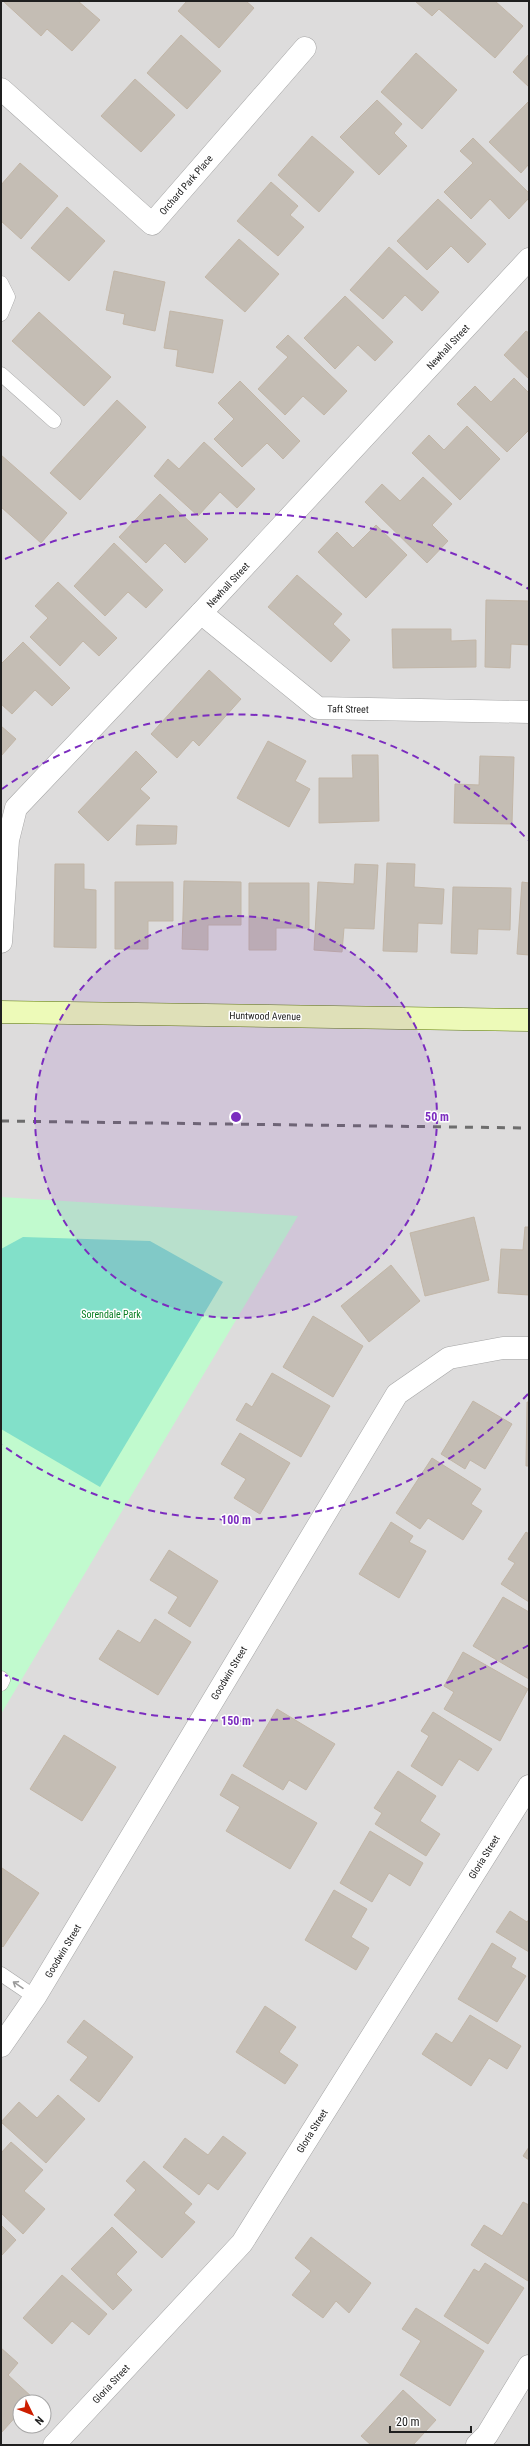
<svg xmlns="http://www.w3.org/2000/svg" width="530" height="2446" font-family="'Roboto Condensed',sans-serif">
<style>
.residential{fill:#dddcdc;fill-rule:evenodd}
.park{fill:#c1face}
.pitch{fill:#82e0c9}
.building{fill:#c4bdb4;stroke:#c2b6a7}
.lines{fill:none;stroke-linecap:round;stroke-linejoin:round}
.lane-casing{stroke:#a6a6a6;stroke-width:15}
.street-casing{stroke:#a6a6a6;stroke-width:23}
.secondary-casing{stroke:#5a7803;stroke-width:23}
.lane{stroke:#fff;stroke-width:14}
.street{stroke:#fff;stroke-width:22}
.secondary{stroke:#edfab8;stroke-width:22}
.rail{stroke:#6d6d6d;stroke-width:3;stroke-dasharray:8 8;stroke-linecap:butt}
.oneway{stroke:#9a9a9a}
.ring{fill:none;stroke:#7b2cbf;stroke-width:2;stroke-dasharray:7 5}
.labels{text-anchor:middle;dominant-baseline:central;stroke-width:3;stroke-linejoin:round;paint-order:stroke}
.street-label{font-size:10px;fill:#1f1f1f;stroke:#fff}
.park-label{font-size:10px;fill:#0a7f25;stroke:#fff}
.centre{fill:#7b2cbf;stroke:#fff;stroke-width:2}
.ring-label{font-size:12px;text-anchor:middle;font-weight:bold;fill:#7b2cbf;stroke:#fff;stroke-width:3;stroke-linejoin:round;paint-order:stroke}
</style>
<rect width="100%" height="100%" fill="#f0eee5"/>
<path class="residential" d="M1 1H529V2445H1ZM20 2402H44V2426H20Z"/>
<path class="park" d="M1 1197 298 1216 1 1714Z"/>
<path class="pitch" d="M23 1237 150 1241 223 1282 100 1487 1 1429V1249Z"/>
<g class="building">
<path d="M3 1H78L100 20 72 51 47 29 41 36Z"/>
<path d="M187 1H246L254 8 219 48 178 11Z"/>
<path d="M415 1H495L523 26 495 58 439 9 432 16Z"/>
<path d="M181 35 221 71 187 109 147 73Z"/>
<path d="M416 53 457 90 422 129 381 92Z"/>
<path d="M529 54V87L513 72Z"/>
<path d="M135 79 175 115 141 152 101 116Z"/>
<path d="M377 100 402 124 394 133 407 146 379 175 340 137Z"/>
<path d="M529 101V164L521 173 489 142Z"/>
<path d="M312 136 354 172 319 212 278 175Z"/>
<path d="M473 138 529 193V198L509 219 490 199 471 219 444 192 473 163 460 151Z"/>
<path d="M20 163 58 196 21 239 1 221V185Z"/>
<path d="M271 182 298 206 290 215 304 227 278 256 237 221Z"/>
<path d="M438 199 486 244 468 263 451 246 427 270 397 241Z"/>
<path d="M67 207 105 241 69 281 31 248Z"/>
<path d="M239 239 279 274 245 312 205 277Z"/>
<path d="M389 247 439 292 422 311 405 295 383 319 350 290Z"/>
<path d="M114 271 165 282 155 331 123 324 125 314 106 310Z"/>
<path d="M345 296 393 342 375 361 358 345 335 369 304 338Z"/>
<path d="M170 311 223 320 213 373 176 366 178 350 164 348Z"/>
<path d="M39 312 111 377 84 406 12 341Z"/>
<path d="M526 331 529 333V379L504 355Z"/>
<path d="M288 335 347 391 324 415 303 396 285 415 258 389 288 357 276 347Z"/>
<path d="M514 378 529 393V430L507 452 457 404 475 386 491 402Z"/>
<path d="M240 381 300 441 283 459 267 443 242 467 214 439 234 419 218 403Z"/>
<path d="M117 400 146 427 80 500 50 473Z"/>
<path d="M467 426 500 459 460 500 412 453 429 435 444 450Z"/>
<path d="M204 442 255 489 237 508 220 492 198 516 154 476 168 459 179 469Z"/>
<path d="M1 455 67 513 41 543 1 507Z"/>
<path d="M423 477 452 504 432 525 448 541 427 563 365 502 382 484 400 501Z"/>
<path d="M160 494 208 539 185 563 165 543 146 563 119 537Z"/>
<path d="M376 525 407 555 366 598 318 552 337 532 353 548Z"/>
<path d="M114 543 163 590 146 608 128 592 105 616 74 586Z"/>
<path d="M297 575 342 614 333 624 350 640 331 662 268 607Z"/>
<path d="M58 582 117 638 99 656 83 641 60 666 30 637 48 618 35 606Z"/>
<path d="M486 600 529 601V645L511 644 510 668 485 667Z"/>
<path d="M392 629H451V641L476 640V667L393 668Z"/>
<path d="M23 642 70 688 52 706 35 690 12 714 1 704V664Z"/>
<path d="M209 670 241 699 199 746 193 740 177 758 151 734Z"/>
<path d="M1 726 16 739 1 756Z"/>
<path d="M268 741 306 761 295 781 310 789 289 827 237 798Z"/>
<path d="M136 751 157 772 140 789 150 798 108 841 78 812Z"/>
<path d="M352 755H378L379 821 319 823V778H353Z"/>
<path d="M480 756 514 757 512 824 454 823 455 784 479 785Z"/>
<path d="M137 825 177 826 176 844 136 845Z"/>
<path d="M387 863 415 864 414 887 444 889 442 924 418 923 417 952 383 951Z"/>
<path d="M55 864H84V889L96 890V948L54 947Z"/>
<path d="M355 864 378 865 374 929 344 928 342 952 314 950 318 882 354 884Z"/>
<path d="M184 881 241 882V925H208V950L182 949Z"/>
<path d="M115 882H173V921H148V949H115Z"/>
<path d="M522 882 529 883V955L517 954Z"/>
<path d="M249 883H309V928H276V950H249Z"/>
<path d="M453 887 511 888 510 930 478 929 477 954 451 953Z"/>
<path d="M474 1217 489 1280 425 1296 410 1233Z"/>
<path d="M525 1227H529V1295L498 1293 501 1249 523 1250Z"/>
<path d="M391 1265 420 1301 369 1342 341 1306Z"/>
<path d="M313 1316 363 1346 333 1397 283 1367Z"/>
<path d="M272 1373 330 1406 301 1457 236 1420 246 1403 252 1407Z"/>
<path d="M473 1401 512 1424 485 1469 470 1460 465 1469 441 1454Z"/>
<path d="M527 1402H529V1466H526Z"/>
<path d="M240 1433 290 1463 260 1514 234 1498 246 1479 221 1464Z"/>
<path d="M432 1458 481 1489 471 1504 482 1511 463 1540 428 1518 420 1529 396 1513Z"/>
<path d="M391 1522 413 1536 409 1542 426 1551 399 1598 359 1574Z"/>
<path d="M526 1532 529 1534V1602L501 1584 515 1563 508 1559Z"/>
<path d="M169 1550 218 1581 190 1627 168 1613 178 1597 150 1580Z"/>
<path d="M503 1597 529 1612V1679L473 1646Z"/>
<path d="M155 1619 191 1642 158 1695 99 1659 118 1630 140 1643Z"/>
<path d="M463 1652 528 1689 500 1741 444 1709 454 1692 444 1686Z"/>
<path d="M277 1709 335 1744 306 1790 289 1780 283 1790 243 1766Z"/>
<path d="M433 1712 492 1749 478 1771 459 1759 442 1786 411 1766 429 1736 421 1731Z"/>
<path d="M64 1735 116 1767 82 1821 30 1789Z"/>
<path d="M398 1771 436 1796 420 1821 440 1834 426 1856 375 1824 382 1813 374 1808Z"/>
<path d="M232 1774 317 1823 290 1869 226 1831 240 1807 220 1795Z"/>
<path d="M370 1831 423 1863 410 1886 389 1873 372 1902 340 1883Z"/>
<path d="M2 1868 39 1893 3 1947 1 1945Z"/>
<path d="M334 1890 367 1909 351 1937 369 1948 356 1970 305 1940Z"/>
<path d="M510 1911 527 1922 529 1919V1952L496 1932Z"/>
<path d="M492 1943 516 1958 511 1967 526 1976 497 2022 458 1999Z"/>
<path d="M265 2006 296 2027 279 2052 298 2065 285 2084 236 2052Z"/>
<path d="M470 2015 521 2046 507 2069 489 2058 471 2086 422 2054 436 2033 452 2043Z"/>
<path d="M84 2020 133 2057 99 2102 70 2080 88 2057 67 2042Z"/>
<path d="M58 2095 85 2119 46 2163 1 2122 19 2102 37 2118Z"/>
<path d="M223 2136 246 2153 218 2190 208 2183 199 2195 163 2167 185 2138 208 2155Z"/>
<path d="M11 2142 43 2170 24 2191 45 2209 23 2234 1 2213V2153Z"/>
<path d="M529 2147V2160L523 2156Z"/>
<path d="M144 2161 192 2204 184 2213 195 2222 162 2258 114 2215 136 2190 126 2181Z"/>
<path d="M523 2202 529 2205 528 2281 471 2245 484 2225 502 2236Z"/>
<path d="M1 2225 16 2240 1 2256Z"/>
<path d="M112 2227 137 2252 116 2274 132 2290 113 2310 71 2269Z"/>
<path d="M311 2237 371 2283 349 2313 336 2301 323 2318 292 2295 311 2271 295 2258Z"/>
<path d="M485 2263 524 2288 488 2344 444 2316 474 2269 479 2272Z"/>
<path d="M62 2275 107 2314 89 2335 72 2321 52 2344 23 2318Z"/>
<path d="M416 2308 484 2351 450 2406 400 2375 421 2341 402 2329Z"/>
<path d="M1 2348 18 2363 8 2375 33 2398 29 2402H20V2412L1 2433Z"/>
<path d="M403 2390 436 2420 413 2445H371L361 2436Z"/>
</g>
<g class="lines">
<g class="lane-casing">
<g id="lane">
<path d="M1 283 8 297 1 314"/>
<path d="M1 374 54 421"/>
<path d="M1 1678 3 1680 1 1684"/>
<path d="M1 1974 35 1997"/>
</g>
</g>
<g class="street-casing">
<g id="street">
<path d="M1 89 152 224 305 48"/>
<path d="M201 613 318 708 529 712"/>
<path d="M1 942 8 840 16 808 201 613 529 259"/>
<path d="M1 2046 35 1997 397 1394 449 1358 503 1348H529"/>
<path d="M54 2445 242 2243 529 1786"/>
<path d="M477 2445 487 2435 529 2366"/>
</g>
</g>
<g class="secondary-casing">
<path id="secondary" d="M1 1012 529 1020"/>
</g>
<use href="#lane" class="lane"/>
<use href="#street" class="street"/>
<use href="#secondary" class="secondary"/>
<path class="rail" d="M1 1121 529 1128"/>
</g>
<defs><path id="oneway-shaft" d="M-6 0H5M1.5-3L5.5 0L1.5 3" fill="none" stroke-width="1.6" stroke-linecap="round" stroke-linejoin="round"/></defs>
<use class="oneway" href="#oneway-shaft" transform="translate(18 1985) rotate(-146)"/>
<circle cx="236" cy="1117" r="201" fill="#7b2cbf" fill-opacity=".12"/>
<g class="ring">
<circle cx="236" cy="1117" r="201"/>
<path d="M528 1394A403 403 0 0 1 2 1445M2 789A403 403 0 0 1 528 840"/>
<path d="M529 1645A604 604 0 0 1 5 1675M5 559A604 604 0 0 1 529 589"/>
</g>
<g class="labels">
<g class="street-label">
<text transform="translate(186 185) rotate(-49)">Orchard Park Place</text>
<text transform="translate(448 347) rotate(-47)">Newhall Street</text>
<text transform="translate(228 585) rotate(-47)">Newhall Street</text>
<text transform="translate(348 709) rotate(1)">Taft Street</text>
<text transform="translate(265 1016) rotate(1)">Huntwood Avenue</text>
<text transform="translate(229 1673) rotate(-59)">Goodwin Street</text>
<text transform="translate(484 1857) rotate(-58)">Gloria Street</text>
<text transform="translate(63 1951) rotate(-59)">Goodwin Street</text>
<text transform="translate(312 2131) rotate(-58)">Gloria Street</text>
<text transform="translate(111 2384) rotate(-47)">Gloria Street</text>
</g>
<g class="park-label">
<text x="111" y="1314">Sorendale Park</text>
</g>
</g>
<circle cx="236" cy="1117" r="6" class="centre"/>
<g class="ring-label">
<text x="437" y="1121">50 m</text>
<text x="236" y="1524">100 m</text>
<text x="236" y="1725">150 m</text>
</g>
<rect width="530" height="2446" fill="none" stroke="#1f1f1f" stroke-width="4"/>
<g transform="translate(32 2414) rotate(133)"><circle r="19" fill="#ffffff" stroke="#a5a5a5"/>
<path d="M0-3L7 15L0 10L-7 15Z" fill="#cd1e00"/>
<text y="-6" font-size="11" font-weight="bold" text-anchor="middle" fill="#1f1f1f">N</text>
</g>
<path d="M390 2426v6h81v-6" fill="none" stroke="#1f1f1f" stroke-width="2"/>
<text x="396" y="2426" font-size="12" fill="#1f1f1f" stroke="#ffffff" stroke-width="3" paint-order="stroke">20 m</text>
</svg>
